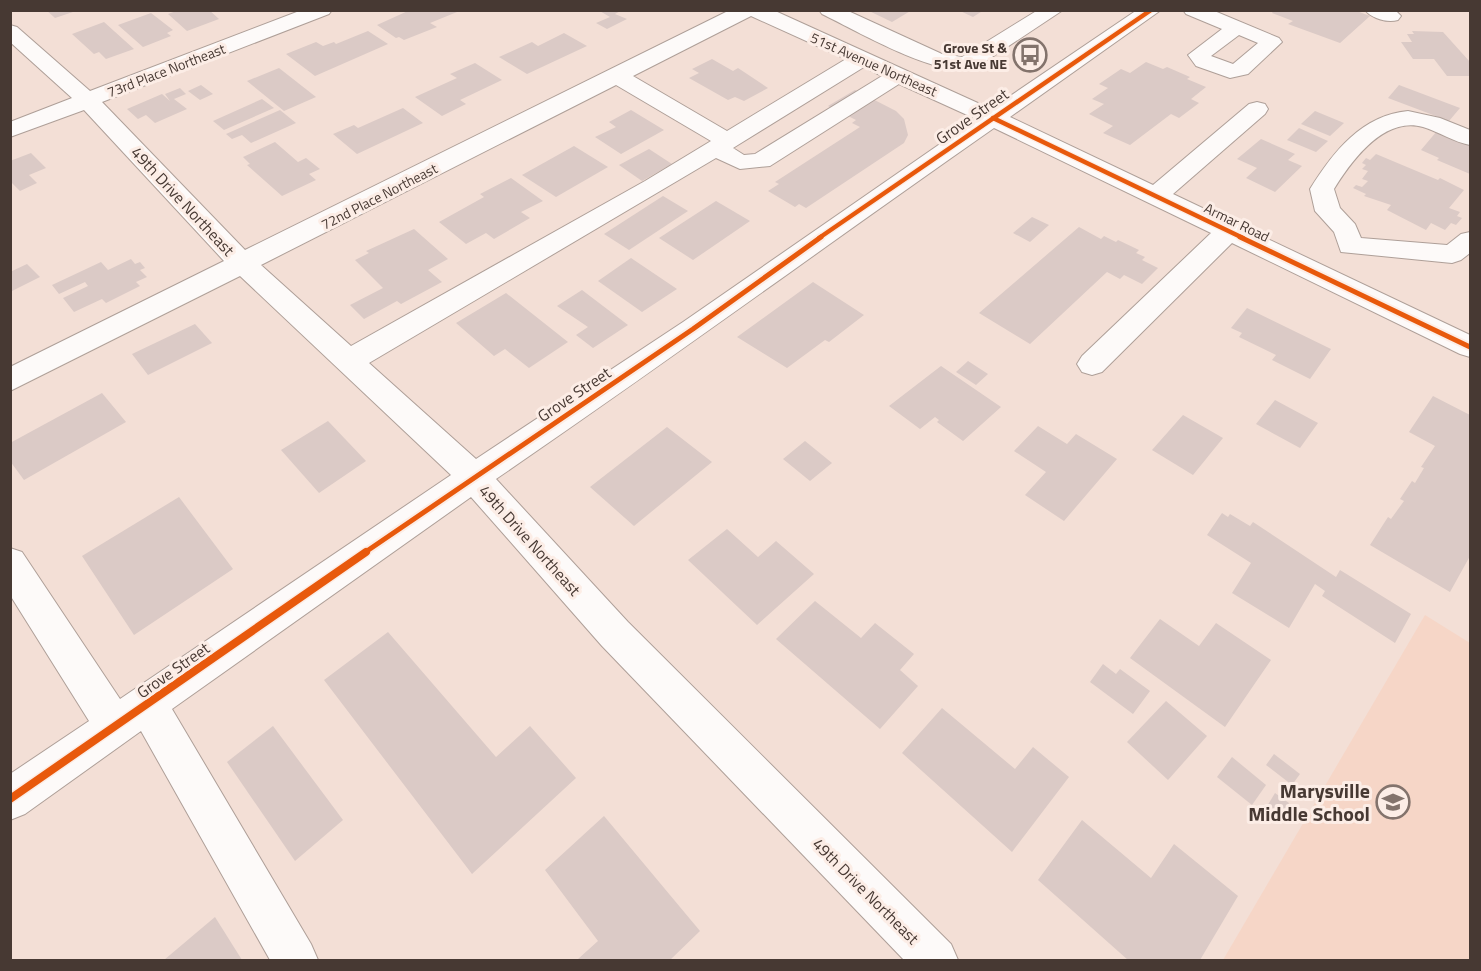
<svg xmlns="http://www.w3.org/2000/svg" width="1481" height="971" font-family="'Titillium Web',sans-serif">
<style>
.built{fill:#f6d6c7}
.building{fill:#dbcac6}
.lines{fill:none;stroke-linecap:round;stroke-linejoin:round}
.minor-casing{stroke:#ae9f98;stroke-width:2}
.minor{fill:#fdfaf9;fill-rule:evenodd}
.cycleway-far2-casing{stroke:#fcede6;stroke-width:7}
.cycleway-far1-casing{stroke:#fcede6;stroke-width:9}
.cycleway-casing{stroke:#fcede6;stroke-width:11}
.cycleway-far2{stroke:#e8590c;stroke-width:4.5}
.cycleway-far1{stroke:#e8590c;stroke-width:5}
.cycleway{stroke:#e8590c;stroke-width:8}
.labels{text-anchor:middle;dominant-baseline:central;stroke-width:6;stroke-linejoin:round;paint-order:stroke}
.far-poi-label{font-size:14px;font-weight:bold;fill:#473933;stroke:#fcede6;text-anchor:end}
.far-street-label{font-size:14px;fill:#473933;stroke:#fcede6}
.street-label{font-size:16px;fill:#473933;stroke:#fcede6}
.near-poi-label{font-size:20px;font-weight:bold;fill:#473933;stroke:#fcede6;text-anchor:end}
</style>
<rect width="100%" height="100%" fill="#f3dfd6"/>
<path class="built" d="M1425 615 1470 643V960H1223Z"/>
<g class="building">
<path d="M46 10H76V11L55 18Z"/>
<path d="M179 10H209L219 19 187 31 168 14Z"/>
<path d="M410 10H454L457 12 430 23 437 27 404 40 399 37 396 38 377 25Z"/>
<path d="M598 10H622L615 14 627 19 607 29 596 23 610 17Z"/>
<path d="M867 10H912L892 22Z"/>
<path d="M958 10H984L973 17Z"/>
<path d="M1274 10H1354L1370 16 1340 43 1288 24 1293 21 1272 13Z"/>
<path d="M151 13 173 30 167 33 171 36 143 47 118 25Z"/>
<path d="M104 22 134 49 106 59 99 52 94 54 72 34Z"/>
<path d="M368 31 388 44 315 76 286 54 316 42 323 46 334 42 336 44Z"/>
<path d="M1412 31 1443 32 1470 62V76H1447L1434 59H1413L1401 42H1412L1407 34H1414Z"/>
<path d="M564 33 587 46 527 74 499 57 532 42 538 46Z"/>
<path d="M712 59 733 71 738 68 768 88 744 101 735 97 728 100 689 78 699 73 692 69Z"/>
<path d="M1146 62 1163 69 1167 67 1190 77 1187 79 1206 87 1191 99 1199 103 1179 118 1171 114 1130 145 1103 133 1113 126 1089 114 1104 104 1092 99 1108 88 1099 84 1121 69 1130 73Z"/>
<path d="M475 63 502 80 460 100 466 104 442 116 415 97 457 78 450 74Z"/>
<path d="M279 68 316 97 284 111 247 81Z"/>
<path d="M201 85 213 94 200 100 188 91Z"/>
<path d="M1399 85 1460 108 1449 121 1388 98Z"/>
<path d="M180 88 186 94 174 99 187 109 155 123 146 115 138 119 127 109 162 94 170 101 165 94Z"/>
<path d="M855 90 896 111 904 119 908 135 904 143 806 208 799 204 795 207 768 191 779 184 775 182 860 127 852 123 856 120 828 106Z"/>
<path d="M262 99 274 108 224 130 213 121Z"/>
<path d="M403 108 423 123 357 154 333 134 354 125 358 128Z"/>
<path d="M280 110 296 123 251 143 242 135 232 139 226 134Z"/>
<path d="M631 110 664 130 621 154 595 137 616 127 609 122Z"/>
<path d="M1315 111 1344 123 1330 136 1301 124Z"/>
<path d="M1299 128 1328 141 1316 152 1287 140Z"/>
<path d="M1437 131 1470 145V174L1437 160 1439 158 1421 150Z"/>
<path d="M1261 139 1295 154 1288 160 1302 166 1275 192 1246 178 1257 168 1237 159Z"/>
<path d="M275 142 298 162 306 158 320 169 309 174 316 180 282 196 247 165 250 164 243 157Z"/>
<path d="M574 146 608 167 556 197 522 175Z"/>
<path d="M649 149 672 164 642 181 619 165Z"/>
<path d="M31 153 46 168 29 175 37 183 20 191 10 181V161Z"/>
<path d="M1376 154 1438 180 1440 178 1464 190 1449 208 1460 212 1457 216 1462 218 1456 225 1451 223 1445 230 1431 223 1426 230 1387 210 1391 205 1364 196 1366 194 1353 188 1356 185 1362 187 1368 181 1362 179 1368 171 1362 169 1366 165 1362 163 1366 158 1370 160Z"/>
<path d="M511 178 543 201 521 212 530 218 494 239 486 233 466 244 439 222 484 197 480 194Z"/>
<path d="M663 196 688 211 629 250 604 234Z"/>
<path d="M716 201 750 221 693 260 659 238Z"/>
<path d="M1032 217 1049 225 1030 242 1013 233Z"/>
<path d="M1079 227 1101 239 1104 236 1116 242 1118 240 1139 250 1136 253 1145 257 1142 260 1158 268 1142 284 1124 275 1120 279 1107 272 1030 344 979 313Z"/>
<path d="M414 229 448 259 428 270 442 282 401 304 397 301 364 319 350 305 383 288 355 260 369 253 366 251Z"/>
<path d="M631 258 677 289 642 312 598 281Z"/>
<path d="M131 259 135 264 140 262 145 268 140 270 147 277 136 282 140 286 106 303 102 299 74 312 63 298 88 286 85 282 59 294 52 285 101 262 108 270Z"/>
<path d="M27 264 40 277 10 292V272Z"/>
<path d="M813 282 864 315 829 342 825 340 787 368 737 337Z"/>
<path d="M582 290 628 325 593 348 576 335 588 327 557 306Z"/>
<path d="M506 293 568 342 529 368 505 349 494 356 456 323Z"/>
<path d="M1247 308 1331 349 1310 379 1272 360 1276 355 1239 337 1242 333 1231 328Z"/>
<path d="M195 324 212 343 148 375 132 354Z"/>
<path d="M968 361 988 374 976 385 956 372Z"/>
<path d="M941 366 1001 407 963 441 937 422 939 420 935 417 920 429 889 406Z"/>
<path d="M102 393 126 422 24 480 10 461V443Z"/>
<path d="M1433 396 1470 415V556L1450 592 1370 545 1388 517 1391 519 1404 501 1400 499 1412 481 1415 483 1424 468 1421 467 1435 446 1409 432Z"/>
<path d="M1275 400 1318 423 1300 448 1256 424Z"/>
<path d="M1183 415 1223 438 1193 475 1152 450Z"/>
<path d="M328 421 366 461 319 493 281 450Z"/>
<path d="M1038 426 1067 444 1076 434 1117 459 1064 521 1025 495 1046 472 1014 451Z"/>
<path d="M667 427 712 462 634 526 590 487Z"/>
<path d="M805 441 832 463 810 481 783 459Z"/>
<path d="M179 497 233 569 134 635 82 556Z"/>
<path d="M1222 513 1228 517 1230 514 1250 526 1253 522 1336 577 1340 570 1411 614 1395 643 1322 596 1325 591 1315 584 1289 628 1232 593 1251 563 1207 535Z"/>
<path d="M727 529 758 557 776 541 814 574 757 625 688 560Z"/>
<path d="M815 601 861 638 875 623 914 654 900 670 918 686 880 729 776 639Z"/>
<path d="M1160 619 1199 646 1216 623 1271 660 1225 727 1130 658Z"/>
<path d="M388 632 496 757 530 726 576 778 472 874 324 680Z"/>
<path d="M1103 664 1116 674 1120 669 1150 691 1133 714 1090 682Z"/>
<path d="M1166 701 1207 736 1168 780 1127 742Z"/>
<path d="M942 708 1015 769 1033 747 1069 777 1012 852 902 753Z"/>
<path d="M273 726 343 820 295 861 227 762Z"/>
<path d="M1274 754 1300 774 1292 785 1266 765Z"/>
<path d="M1232 757 1266 785 1252 805 1217 777Z"/>
<path d="M1275 793 1289 803 1279 822 1264 811Z"/>
<path d="M604 816 700 931 670 960 578 959 598 941 545 870Z"/>
<path d="M1082 820 1151 878 1174 844 1238 896 1200 960H1128L1038 880Z"/>
<path d="M215 917 242 960H164Z"/>
</g>
<g class="lines">
<g class="minor-casing">
<g id="minor">
<path d="M302 10H332L329 14 102 102 245 250 730 10H773L991 109 1137 10H1161L1010 117 1153 185 1249 104 1257 102 1265 104 1268 109 1265 114 1173 194 1470 335V357L1460 354 1232 243 1102 372 1092 375 1082 372 1077 364 1082 356 1211 233 994 128C828 244 664 364 496 479L628 622 951 944 958 960H904L602 646 471 497 172 709 311 944 318 960H270L141 731 25 814 10 820V774L89 721 10 595V548L22 552 120 699 451 475 240 276 10 391V367L224 261 84 110 10 137V122L72 98 10 42V25L17 27 90 91ZM751 16 846 59 727 131 633 76ZM864 67 882 76 755 154 744 155 733 148ZM899 84 976 119 683 322 476 459 369 363 716 158 740 169 770 166ZM616 85 711 141 645 181 351 346 261 265Z"/>
<path d="M819 10H846L942 54 962 57 1038 10H1063L974 69C937 78 857 31 822 14Z"/>
<path d="M1183 10H1212L1279 38 1282 42 1248 74 1230 78 1196 66 1188 55 1222 29 1186 14ZM1239 35 1258 43 1233 64 1211 56Z"/>
<path d="M1365 10H1395L1401 16 1398 20C1388 23 1372 19 1365 10Z"/>
<path d="M1408 111 1440 118 1470 130V145C1454 142 1439 132 1423 127 1384 116 1352 160 1334 189L1340 208 1355 224 1361 238 1447 245 1461 234 1470 232V253L1461 260 1452 263 1341 252 1334 232 1315 211 1310 189C1333 152 1362 115 1408 111Z"/>
</g>
</g>
<use href="#minor" class="minor"/>
<g class="cycleway-far2-casing">
<g id="cycleway-far2">
<path d="M993 118 1243 238"/>
<path d="M819 238 1151 10"/>
</g>
</g>
<g class="cycleway-far1-casing">
<g id="cycleway-far1">
<path d="M1240 237 1470 347"/>
<path d="M364 553 693 329 821 237"/>
</g>
</g>
<g class="cycleway-casing">
<path id="cycleway" d="M10 799 366 552"/>
</g>
<use href="#cycleway-far2" class="cycleway-far2"/>
<use href="#cycleway-far1" class="cycleway-far1"/>
<use href="#cycleway" class="cycleway"/>
</g>
<defs>
<g id="bus-ring" transform="scale(1.725)"><circle r="9.5" fill="#fcede6" stroke="#83736c" stroke-width="1.5"/><path d="M-5-6H5V4H4V6H2V4H-2V6H-4V4H-5ZM-3.5-4V0h7V-4ZM-3.5 1.2v1.5H-2V1.2ZM2 1.2v1.5H3.5V1.2Z" fill="#83736c"/></g>
<g id="school-ring" transform="scale(1.725)"><circle r="9.5" fill="#fcede6" stroke="#83736c" stroke-width="1.5"/><path d="M0-5L7-2L0 1L-7-2ZM-4 1L0 2.5L4 1V4Q0 6-4 4Z" fill="#83736c"/></g>
</defs>
<g fill-rule="evenodd">
<use href="#bus-ring" x="1030" y="55"/>
<use href="#school-ring" x="1393" y="802"/>
</g>
<g class="labels">
<g class="far-poi-label">
<text x="1007" y="47">Grove St &amp;<tspan x="1007" dy="16">51st Ave NE</tspan></text>
</g>
<g class="far-street-label">
<text transform="translate(874 64) rotate(24)">51st Avenue Northeast</text>
<text transform="translate(166 70) rotate(-21)">73rd Place Northeast</text>
<text transform="translate(379 196) rotate(-27)">72nd Place Northeast</text>
<text transform="translate(1237 222) rotate(26)">Armar Road</text>
</g>
<g class="street-label">
<text transform="translate(972 116) rotate(-35)">Grove Street</text>
<text transform="translate(183 201) rotate(47)">49th Drive Northeast</text>
<text transform="translate(574 394) rotate(-34)">Grove Street</text>
<text transform="translate(530 540) rotate(48)">49th Drive Northeast</text>
<text transform="translate(173 670) rotate(-35)">Grove Street</text>
<text transform="translate(866 891) rotate(45)">49th Drive Northeast</text>
</g>
<g class="near-poi-label">
<text x="1370" y="790">Marysville<tspan x="1370" dy="23">Middle School</tspan></text>
</g>
</g>
<rect width="1481" height="971" fill="none" stroke="#473933" stroke-width="24"/>
</svg>
